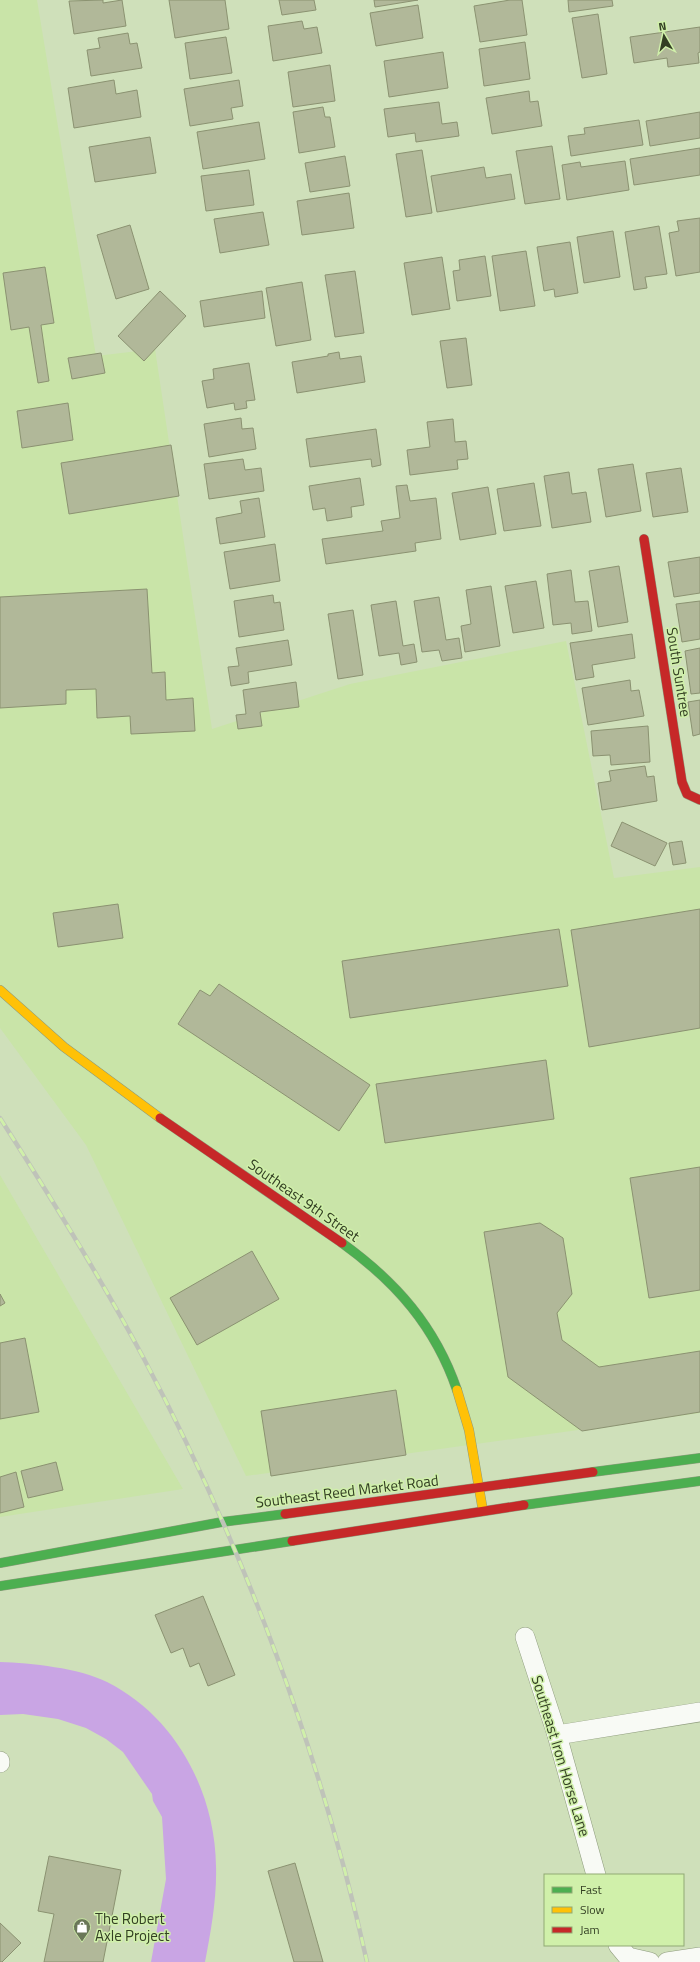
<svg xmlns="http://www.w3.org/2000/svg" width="700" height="1962" font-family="'Titillium Web',sans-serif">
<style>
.built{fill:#c9e4a8}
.water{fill:#c9a5e4}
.building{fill:#b1b899;stroke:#8b9271}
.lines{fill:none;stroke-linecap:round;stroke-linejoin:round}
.street-casing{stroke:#8e9b7d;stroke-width:20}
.fast-casing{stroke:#8e9b7d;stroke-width:10}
.slow-casing{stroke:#8e9b7d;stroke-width:10}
.jam-casing{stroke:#8e9b7d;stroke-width:10}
.street{stroke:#f8faf5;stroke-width:19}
.fast{stroke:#4caf50;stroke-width:9}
.slow{stroke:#ffc107;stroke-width:9}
.jam{stroke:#c62828;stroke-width:9}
.rail-casing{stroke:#bfc3b9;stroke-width:4.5}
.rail{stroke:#d0f0aa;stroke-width:3;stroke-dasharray:9;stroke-linecap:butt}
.labels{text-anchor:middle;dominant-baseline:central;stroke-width:3;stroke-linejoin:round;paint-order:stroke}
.street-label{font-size:15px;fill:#333f23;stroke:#d0f0aa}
.poi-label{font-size:15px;fill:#333f23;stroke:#d0f0aa;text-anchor:start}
</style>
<rect width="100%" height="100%" fill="#cfe0ba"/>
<g class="built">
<path d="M0 0H37L96 356 155 349 212 729 350 684 566 641 614 878 700 867V1413L246 1476 86 1145 0 1028Z"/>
<path d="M0 1175 183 1489 0 1517Z"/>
</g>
<path class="water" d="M0 1662C31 1663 79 1668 107 1682 175 1716 215 1791 216 1866 217 1897 211 1931 205 1962H151L166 1879 162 1817 153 1801 152 1794 123 1752 106 1739 86 1728 58 1719 23 1714 0 1715Z"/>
<g class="building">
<path d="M103 0V3L122 0 126 26 74 34 69 1Z"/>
<path d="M169 0H225L229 29 175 38Z"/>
<path d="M279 0H314L316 10 282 15Z"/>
<path d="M374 0H418L375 7Z"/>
<path d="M510 0H522L527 35 480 42 474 6Z"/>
<path d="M568 0H612L613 6 569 12Z"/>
<path d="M418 5 423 38 376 46 370 13Z"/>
<path d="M598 14 607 74 582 78 572 18Z"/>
<path d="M302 21 304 29 317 27 322 53 273 61 268 26Z"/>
<path d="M700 27V52L698 53 699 63 668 67 667 58 634 63 630 37Z"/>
<path d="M128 33 130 44 137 43 142 68 91 76 87 50 100 48 98 38Z"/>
<path d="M226 37 232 73 190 79 185 43Z"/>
<path d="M525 42 530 79 484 86 479 49Z"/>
<path d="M443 52 448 88 389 97 384 61Z"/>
<path d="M330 65 335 101 293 107 288 72Z"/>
<path d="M114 80 116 94 137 90 141 117 74 128 68 88Z"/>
<path d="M239 80 243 106 231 108 233 119 190 126 184 89Z"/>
<path d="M529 91 530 102 538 101 542 126 492 134 486 98Z"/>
<path d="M439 102 442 124 457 122 459 136 416 142 415 133 388 137 384 109Z"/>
<path d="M323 107 325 117H330L335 147 299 153 293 112Z"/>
<path d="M700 112V138L650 146 646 121Z"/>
<path d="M639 120 643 145 571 156 568 136 585 134 584 128Z"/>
<path d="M259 122 265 159 203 169 197 132Z"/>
<path d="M150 137 156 173 95 182 89 147Z"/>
<path d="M552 146 560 199 525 204 516 151Z"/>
<path d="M700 148V175L634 185 630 159Z"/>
<path d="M422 150 432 213 406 217 396 154Z"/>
<path d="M345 156 350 186 310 192 305 163Z"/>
<path d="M625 161 629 190 567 200 562 165 580 162 581 167Z"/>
<path d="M484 167 486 178 511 174 515 199 437 212 431 176Z"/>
<path d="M249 170 254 205 206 211 201 176Z"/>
<path d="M349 193 354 228 302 235 297 201Z"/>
<path d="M263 212 269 245 220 253 214 219Z"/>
<path d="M700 218V272L676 276 669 233 679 231 677 221Z"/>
<path d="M130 225 149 289 116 299 97 235Z"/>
<path d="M659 226 667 274 645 277 647 288 634 290 625 232Z"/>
<path d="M613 231 620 277 584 283 577 237Z"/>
<path d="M570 242 578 293 555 297 554 289 544 291 537 247Z"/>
<path d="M526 251 535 306 500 311 492 256Z"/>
<path d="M485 256 491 296 457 301 453 271 460 270 459 260Z"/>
<path d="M442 257 450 309 412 315 404 263Z"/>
<path d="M45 267 54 323 41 325 49 381 38 383 29 327 11 330 3 273Z"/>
<path d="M355 271 364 333 335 337 325 275Z"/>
<path d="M302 282 311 340 276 346 266 288Z"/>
<path d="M160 291 186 316 144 361 118 336Z"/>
<path d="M262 291 265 318 204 327 200 301Z"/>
<path d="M466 338 472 385 447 388 440 341Z"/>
<path d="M339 352 340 359 361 356 365 382 297 393 292 362 328 356V354Z"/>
<path d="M101 353 105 373 72 379 68 358Z"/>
<path d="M249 363 255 400 246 401 247 408 235 410 234 403 207 408 202 381 214 379 213 369Z"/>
<path d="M68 403 73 440 22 448 17 411Z"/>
<path d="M241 418 242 429 253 428 256 449 209 457 204 424Z"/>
<path d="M453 419 455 442 466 441 468 459 457 460 458 469 410 475 407 450 430 447 427 422Z"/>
<path d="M376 429 381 465 372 467 371 459 310 467 306 439Z"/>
<path d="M171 445 179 496 69 514 61 463Z"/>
<path d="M243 459 245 470 261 468 264 491 209 499 204 464Z"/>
<path d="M633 464 641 511 606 517 598 469Z"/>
<path d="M681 468 688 512 653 517 646 473Z"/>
<path d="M569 472 572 494 586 492 591 522 552 528 544 476Z"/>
<path d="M360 478 364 505 351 507 352 517 327 521 325 508 313 510 309 486Z"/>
<path d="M534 483 541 526 504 531 497 489Z"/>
<path d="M407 485 410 501 436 498 441 539 415 543 416 551 326 564 322 539 383 531 381 521 400 518 396 486Z"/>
<path d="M488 487 496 534 460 540 452 493Z"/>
<path d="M259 498 265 537 220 544 216 518 242 513 240 501Z"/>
<path d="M275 544 280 581 230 589 224 552Z"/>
<path d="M700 557V593L674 597 668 562Z"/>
<path d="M619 566 628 622 598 627 589 571Z"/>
<path d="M571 570 575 602 588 601 592 631 572 634 571 623 553 625 547 574Z"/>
<path d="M536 581 544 628 513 633 505 586Z"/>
<path d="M491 586 500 646 465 652 461 626 471 624 466 590Z"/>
<path d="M147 589 152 673 165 672 166 700 193 698 195 731 131 734 130 716 97 718 96 689 66 690V704L0 708V597Z"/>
<path d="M273 595 274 603 280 602 284 630 239 637 234 601Z"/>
<path d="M439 597 446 640 459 638 462 658 442 661 439 650 422 652 414 601Z"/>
<path d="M396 601 403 646 414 644 417 662 401 665 399 653 379 656 371 605Z"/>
<path d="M700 601V639L682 642 676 604Z"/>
<path d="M353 610 363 675 338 679 328 614Z"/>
<path d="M632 634 635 658 592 665 594 677 576 680 570 643Z"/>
<path d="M288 640 292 665 248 672 249 683 231 686 228 667 239 666 236 648Z"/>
<path d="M700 648V693L691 694 685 651Z"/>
<path d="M630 680 631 691 639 690 644 716 588 725 582 688Z"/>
<path d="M296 682 299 707 260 712 262 726 238 729 236 715 246 714 243 690Z"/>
<path d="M700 700V734L693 736 688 702Z"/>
<path d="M648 726 650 762 611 765 610 755 593 756 591 731Z"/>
<path d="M645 766 647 777 654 776 657 801 602 810 598 783 611 781 609 771Z"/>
<path d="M622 822 667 843 655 866 611 846Z"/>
<path d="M682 841 686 863 673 865 669 843Z"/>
<path d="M118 904 123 938 58 947 53 913Z"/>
<path d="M700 909V1028L589 1047 571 930Z"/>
<path d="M559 929 568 986 350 1018 342 961Z"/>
<path d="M219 984 370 1085 339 1131 178 1024 200 990 210 996Z"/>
<path d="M546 1060 554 1119 385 1143 376 1084Z"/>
<path d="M700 1167V1290L649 1298 630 1178Z"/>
<path d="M540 1223 563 1238 572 1294 557 1313 562 1340 599 1367 700 1351V1412L582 1431 508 1377 484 1232Z"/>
<path d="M252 1251 279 1299 197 1345 170 1298Z"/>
<path d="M0 1294 5 1303 0 1306Z"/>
<path d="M25 1338 39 1412 0 1419V1343Z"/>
<path d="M396 1390 406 1455 271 1476 261 1411Z"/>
<path d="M56 1462 63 1490 28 1498 21 1471Z"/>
<path d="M16 1472 24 1507 0 1513V1477Z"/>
<path d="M203 1596 235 1675 208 1686 199 1663 190 1667 183 1648 171 1653 155 1615Z"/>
<path d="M49 1856 121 1870 103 1962H44L54 1914 38 1911Z"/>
<path d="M295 1863 323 1962H294L268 1871Z"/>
<path d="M0 1923 21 1943 2 1962H0Z"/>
</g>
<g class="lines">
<g class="street-casing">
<g id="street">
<path d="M525 1637 557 1735 596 1875"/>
<path d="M557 1735 700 1712"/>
<path d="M0 1763V1761"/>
<path d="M618 1945 628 1957 650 1962"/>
<path d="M667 1962 700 1957"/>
</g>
</g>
<g class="fast-casing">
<g id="fast">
<path d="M342 1243C396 1282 435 1326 457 1390"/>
<path d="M593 1472 700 1458"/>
<path d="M524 1505 700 1481"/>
<path d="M0 1563 222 1522 285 1514"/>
<path d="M0 1586 292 1541"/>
</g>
</g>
<g class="slow-casing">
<g id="slow">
<path d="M0 990 64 1047 160 1118"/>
<path d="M457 1390 469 1430 483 1511"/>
</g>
</g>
<g class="jam-casing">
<g id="jam">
<path d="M644 539 682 782 687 794 700 800"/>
<path d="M160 1118 342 1243"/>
<path d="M285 1514 593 1472"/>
<path d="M292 1541 524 1505"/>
</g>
</g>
<use href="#street" class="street"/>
<use href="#fast" class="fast"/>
<use href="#slow" class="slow"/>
<use href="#jam" class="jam"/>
<g class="rail-casing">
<path id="rail" d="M0 1118C50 1196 99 1275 143 1357 243 1545 321 1754 367 1962"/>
</g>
<use href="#rail" class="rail"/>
</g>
<defs>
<g id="shop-pin" transform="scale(0.9)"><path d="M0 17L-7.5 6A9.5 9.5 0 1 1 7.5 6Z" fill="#6a7758" stroke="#d0f0aa"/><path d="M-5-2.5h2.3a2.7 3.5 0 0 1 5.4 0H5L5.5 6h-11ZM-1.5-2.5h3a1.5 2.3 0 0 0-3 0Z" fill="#fff"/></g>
</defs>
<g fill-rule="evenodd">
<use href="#shop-pin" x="82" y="1927"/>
</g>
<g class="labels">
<g class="street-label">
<text transform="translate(679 672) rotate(81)">South Suntree</text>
<text transform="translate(304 1200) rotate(35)">Southeast 9th Street</text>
<text transform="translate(347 1491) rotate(-7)">Southeast Reed Market Road</text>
<text transform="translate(561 1756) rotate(73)">Southeast Iron Horse Lane</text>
</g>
<g class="poi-label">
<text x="95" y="1918">The Robert<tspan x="95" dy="17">Axle Project</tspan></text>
</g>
</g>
<rect x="544" y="1874" width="140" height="72" fill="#d0f0aa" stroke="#91a974"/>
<rect x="552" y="1887" width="20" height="6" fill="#4caf50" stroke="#91a974"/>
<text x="580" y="1894" font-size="12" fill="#333f23">Fast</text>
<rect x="552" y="1907" width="20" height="6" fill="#ffc107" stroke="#91a974"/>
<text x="580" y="1914" font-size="12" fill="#333f23">Slow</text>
<rect x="552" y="1927" width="20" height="6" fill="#c62828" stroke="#91a974"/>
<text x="580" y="1934" font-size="12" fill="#333f23">Jam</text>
<g transform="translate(664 36) rotate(351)" stroke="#d0f0aa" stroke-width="3" paint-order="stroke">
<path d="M0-3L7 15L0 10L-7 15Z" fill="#333f23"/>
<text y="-6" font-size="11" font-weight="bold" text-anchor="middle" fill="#333f23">N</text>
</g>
</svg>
